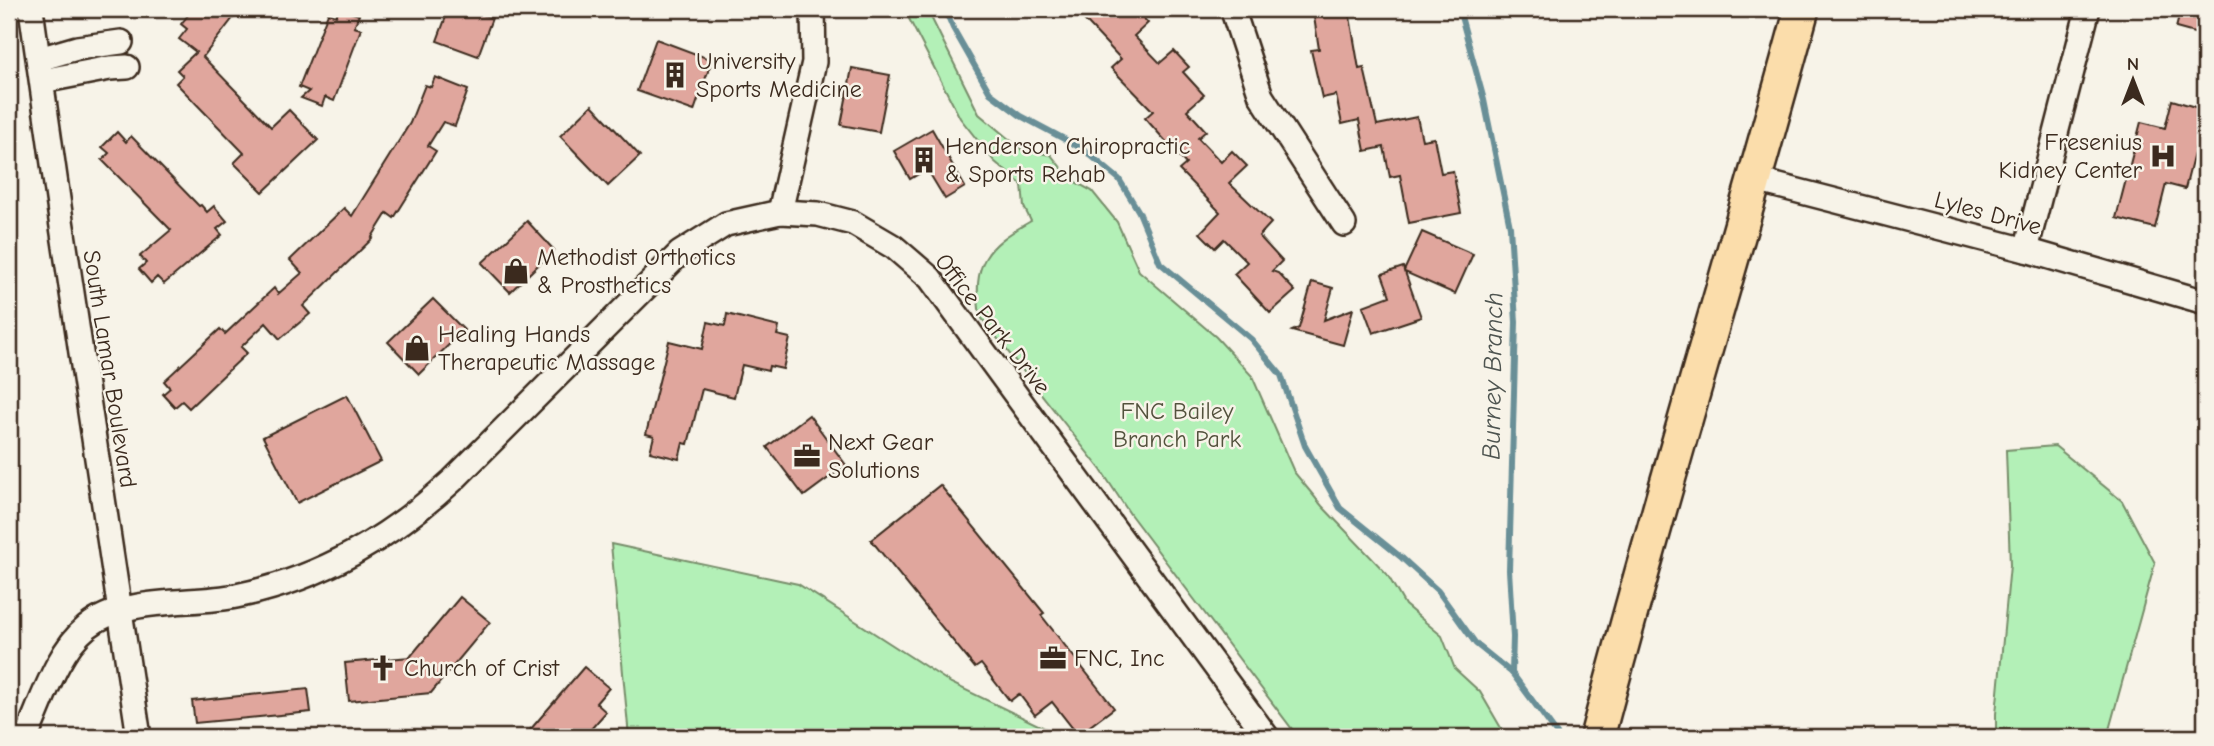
<svg xmlns="http://www.w3.org/2000/svg" width="2214" height="746" font-family="'Comic Neue',sans-serif">
<style>
.green{fill:#b3f0b7;stroke:#778d6a;stroke-width:2}
.lines{fill:none;stroke-linecap:round;stroke-linejoin:round}
.stream{stroke:#698f97;stroke-width:6}
.building{fill:#e0a69d;stroke:#3b2a1e;stroke-width:2}
.minor-casing{stroke:#3b2a1e;stroke-width:28}
.highway-casing{stroke:#3b2a1e;stroke-width:38}
.minor{stroke:#f7f3e8;stroke-width:23}
.highway{stroke:#fbddab;stroke-width:33}
.labels{text-anchor:middle;dominant-baseline:central;stroke-width:5;stroke-linejoin:round;paint-order:stroke}
.poi-label{font-size:24px;fill:#3b2a1e;stroke:#f7f3e8;text-anchor:start}
.street-label{font-size:24px;fill:#3b2a1e;stroke:#f7f3e8}
.park-label{font-size:24px;fill:#53523d;stroke:#f7f3e8}
.water-label{font-size:26px;font-style:italic;fill:#4e5450;stroke:#f7f3e8}
</style>
<rect width="100%" height="100%" fill="#f7f3e8"/>
<filter id="ink" filterUnits="userSpaceOnUse"><feTurbulence type="fractalNoise" baseFrequency=".0143" numOctaves="2"/><feDisplacementMap in="SourceGraphic" scale="14" xChannelSelector="R" yChannelSelector="G"/><feConvolveMatrix kernelMatrix="1 2 1 2 8 2 1 2 1" color-interpolation-filters="sRGB"/></filter>
<g filter="url(#ink)">
<g class="green">
<path d="M904 9H927L979 114 1022 150 1051 155 1070 179 1092 191 1117 222 1139 271 1216 337 1252 376 1294 472 1322 506 1387 574 1405 605 1442 636 1455 669 1480 692 1504 733 1510 737H1298L1130 514 1101 470 980 316C972 263 985 247 1031 221L1024 207 1022 185 994 161 960 118Z"/>
<path d="M2055 446 2122 501 2155 563 2107 737H1996V714L2010 565 2006 450Z"/>
<path d="M611 544 798 584 951 683 1063 737H629Z"/>
</g>
<g class="lines">
<g class="stream">
<path d="M945 9 953 28 990 93 1021 116 1083 149 1119 179 1139 212 1160 263 1251 339 1281 375 1305 446 1340 508 1402 558 1438 591 1476 644 1512 673 1557 734"/>
<path d="M1459 9 1484 100 1510 227 1516 322 1509 570 1513 637 1512 673"/>
</g>
</g>
<g class="building">
<path d="M193 9H240L203 57 271 127 289 110 318 140 263 192 234 163 244 153 176 83 183 76 177 70 196 52 179 39 187 29 181 24Z"/>
<path d="M339 9 359 15 354 27 361 29 334 101 325 97 322 106 301 98 309 91 299 87 328 13 336 16Z"/>
<path d="M457 9H465L492 18 478 56 437 41 447 14 454 16Z"/>
<path d="M1074 9H1135L1148 23 1134 36 1160 63 1174 51 1189 67 1183 72 1204 95 1187 110 1206 131 1198 138 1221 162 1232 151 1247 166 1229 183 1271 223 1259 236 1282 261 1272 271 1278 273 1295 291 1270 313 1234 274 1247 262 1224 239 1215 248 1200 233 1220 212 1179 170 1186 164 1145 118 1153 111 1111 68 1121 59Z"/>
<path d="M2181 9H2205V36L2176 28Z"/>
<path d="M1349 11 1359 69 1364 68 1377 125 1417 117 1422 140 1434 138 1441 173 1453 171 1461 213 1409 223 1400 175 1390 177 1384 147 1365 151 1359 120 1342 124 1336 95 1322 98 1311 50 1319 49 1314 17Z"/>
<path d="M656 39 712 60 694 111 637 91Z"/>
<path d="M852 68 890 75 879 132 841 125Z"/>
<path d="M435 77 468 90 455 126 443 122 428 146 436 151 394 218 387 213 372 237 373 238 303 306 310 314 280 339 266 323 241 347 247 353 189 408 182 401 175 407 163 394 170 388 164 381 220 329 225 334 274 288 278 294 302 273 290 260 344 208 352 216 410 123 425 85 431 87Z"/>
<path d="M2172 100 2205 110 2185 189 2166 184 2155 228 2116 218 2141 122 2165 128Z"/>
<path d="M592 105 640 156 608 186 560 136Z"/>
<path d="M932 129 965 187 945 199 927 169 910 179 894 151Z"/>
<path d="M117 132 126 142 131 136 199 206 201 205 207 212 214 206 227 221 217 229 222 235 164 284 157 277 151 283 139 269 146 263 140 256 171 230 102 160 109 153 102 147Z"/>
<path d="M527 221 554 250 510 292 482 263Z"/>
<path d="M1422 232 1473 254 1455 294 1405 272 1421 317 1373 333 1363 306 1390 296 1382 274 1403 267 1404 271Z"/>
<path d="M1312 282 1333 288 1324 320 1353 309 1343 345 1292 331 1299 328Z"/>
<path d="M433 299 464 330 419 374 388 342Z"/>
<path d="M727 314 779 327 777 335 790 338 783 369 769 366 768 371 742 365 734 397 702 389 688 444 683 443 679 459 650 452 654 436 646 434 669 341 702 349 708 322 725 326Z"/>
<path d="M347 395 381 461 297 503 263 437Z"/>
<path d="M809 415 846 465 804 496 767 447Z"/>
<path d="M940 485 1044 613 1041 615 1114 708 1078 735 1052 702 1035 715 1019 694 1010 701 981 664 975 668 871 540Z"/>
<path d="M460 597 490 622 431 693 349 701 345 663 410 657Z"/>
<path d="M584 667 609 688 596 703 606 712 584 737H538L530 730Z"/>
<path d="M308 689 311 712 195 723 192 701Z"/>
</g>
<g class="lines">
<g class="minor-casing">
<g id="minor">
<path d="M31 9 61 220 139 737"/>
<path d="M1234 14 1261 96 1344 224"/>
<path d="M39 59 77 48 121 42"/>
<path d="M42 81 110 68 127 67"/>
<path d="M1756 180 2026 250 2205 302"/>
<path d="M780 212 814 62 813 9"/>
<path d="M2026 250 2088 9"/>
<path d="M26 737C42 702 57 651 87 627 124 596 191 605 236 596 321 579 390 538 453 480L680 253 726 224 780 212 818 214 853 223 894 247 930 278 1267 737"/>
</g>
</g>
<g class="highway-casing">
<path id="highway" d="M1597 737C1661 493 1736 252 1802 9"/>
</g>
<use href="#minor" class="minor"/>
<use href="#highway" class="highway"/>
</g>
</g>
<defs>
<g id="building-bare" transform="scale(2.1)"><path d="M-4-6H4V6H1V3H-1V6H-4ZM-2.5-4.3h1.7v1.8h-1.7ZM.8-4.3h1.7v1.8H.8ZM-2.5-1h1.7V.8h-1.7ZM.8-1h1.7V.8H.8Z" fill="#3b2a1e" stroke="#f7f3e8" stroke-width="2.5" paint-order="stroke"/></g>
<g id="hospital-bare" transform="scale(2.1)"><path d="M-5-5h3v3.5h4V-5h3V5h-3V1.5h-4V5h-3Z" fill="#3b2a1e" stroke="#f7f3e8" stroke-width="2.5" paint-order="stroke"/></g>
<g id="shop-bare" transform="scale(2.1)"><path d="M-5-2.5h2.3a2.7 3.5 0 0 1 5.4 0H5L5.5 6h-11ZM-1.5-2.5h3a1.5 2.3 0 0 0-3 0Z" fill="#3b2a1e" stroke="#f7f3e8" stroke-width="2.5" paint-order="stroke"/></g>
<g id="office-bare" transform="scale(2.1)"><path d="M-6-3h4V-5.5h4V-3h4V5H-6ZM-1-4.5V-3h2v-1.5ZM-6 0V1H6V0Z" fill="#3b2a1e" stroke="#f7f3e8" stroke-width="2.5" paint-order="stroke"/></g>
<g id="church-bare" transform="scale(2.1)"><path d="M-1.2-6h2.4v3.5h3.3v2.4h-3.3V6h-2.4V-.1h-3.3v-2.4h3.3Z" fill="#3b2a1e" stroke="#f7f3e8" stroke-width="2.5" paint-order="stroke"/></g>
</defs>
<g fill-rule="evenodd">
<use href="#building-bare" x="675" y="75"/>
<use href="#hospital-bare" x="2163" y="156"/>
<use href="#building-bare" x="924" y="160"/>
<use href="#shop-bare" x="516" y="271"/>
<use href="#shop-bare" x="417" y="348"/>
<use href="#office-bare" x="807" y="456"/>
<use href="#office-bare" x="1053" y="658"/>
<use href="#church-bare" x="383" y="668"/>
</g>
<g class="labels">
<g class="poi-label">
<text x="696" y="61">University<tspan x="696" dy="28">Sports Medicine</tspan></text>
<text x="2142" y="142" text-anchor="end">Fresenius<tspan x="2142" dy="28">Kidney Center</tspan></text>
<text x="945" y="146">Henderson Chiropractic<tspan x="945" dy="28">&amp; Sports Rehab</tspan></text>
<text x="537" y="257">Methodist Orthotics<tspan x="537" dy="28">&amp; Prosthetics</tspan></text>
<text x="438" y="334">Healing Hands<tspan x="438" dy="28">Therapeutic Massage</tspan></text>
<text x="828" y="442">Next Gear<tspan x="828" dy="28">Solutions</tspan></text>
<text x="1074" y="658">FNC, Inc</text>
<text x="404" y="668">Church of Crist</text>
</g>
<g class="street-label">
<text transform="translate(1988 213) rotate(15)">Lyles Drive</text>
<text transform="translate(993 324) rotate(52)">Office Park Drive</text>
<text transform="translate(110 369) rotate(81)">South Lamar Boulevard</text>
</g>
<g class="park-label">
<text x="1177" y="411">FNC Bailey<tspan x="1177" dy="28">Branch Park</tspan></text>
</g>
<g class="water-label">
<text transform="translate(1493 376) rotate(-89)">Burney Branch</text>
</g>
</g>
<rect width="2214" height="746" fill="none" stroke="#f7f3e8" stroke-width="35"/>
<rect x="18" y="18" width="2179" height="711" fill="none" stroke="#3b2a1e" stroke-width="2.5" filter="url(#ink)"/>
<g transform="translate(2133 80)" stroke="#f7f3e8" stroke-width="5" paint-order="stroke">
<path d="M0-5L12 26L0 18L-12 26Z" fill="#3b2a1e"/>
<text y="-10" font-size="19" font-weight="bold" text-anchor="middle" fill="#3b2a1e">N</text>
</g>
</svg>
